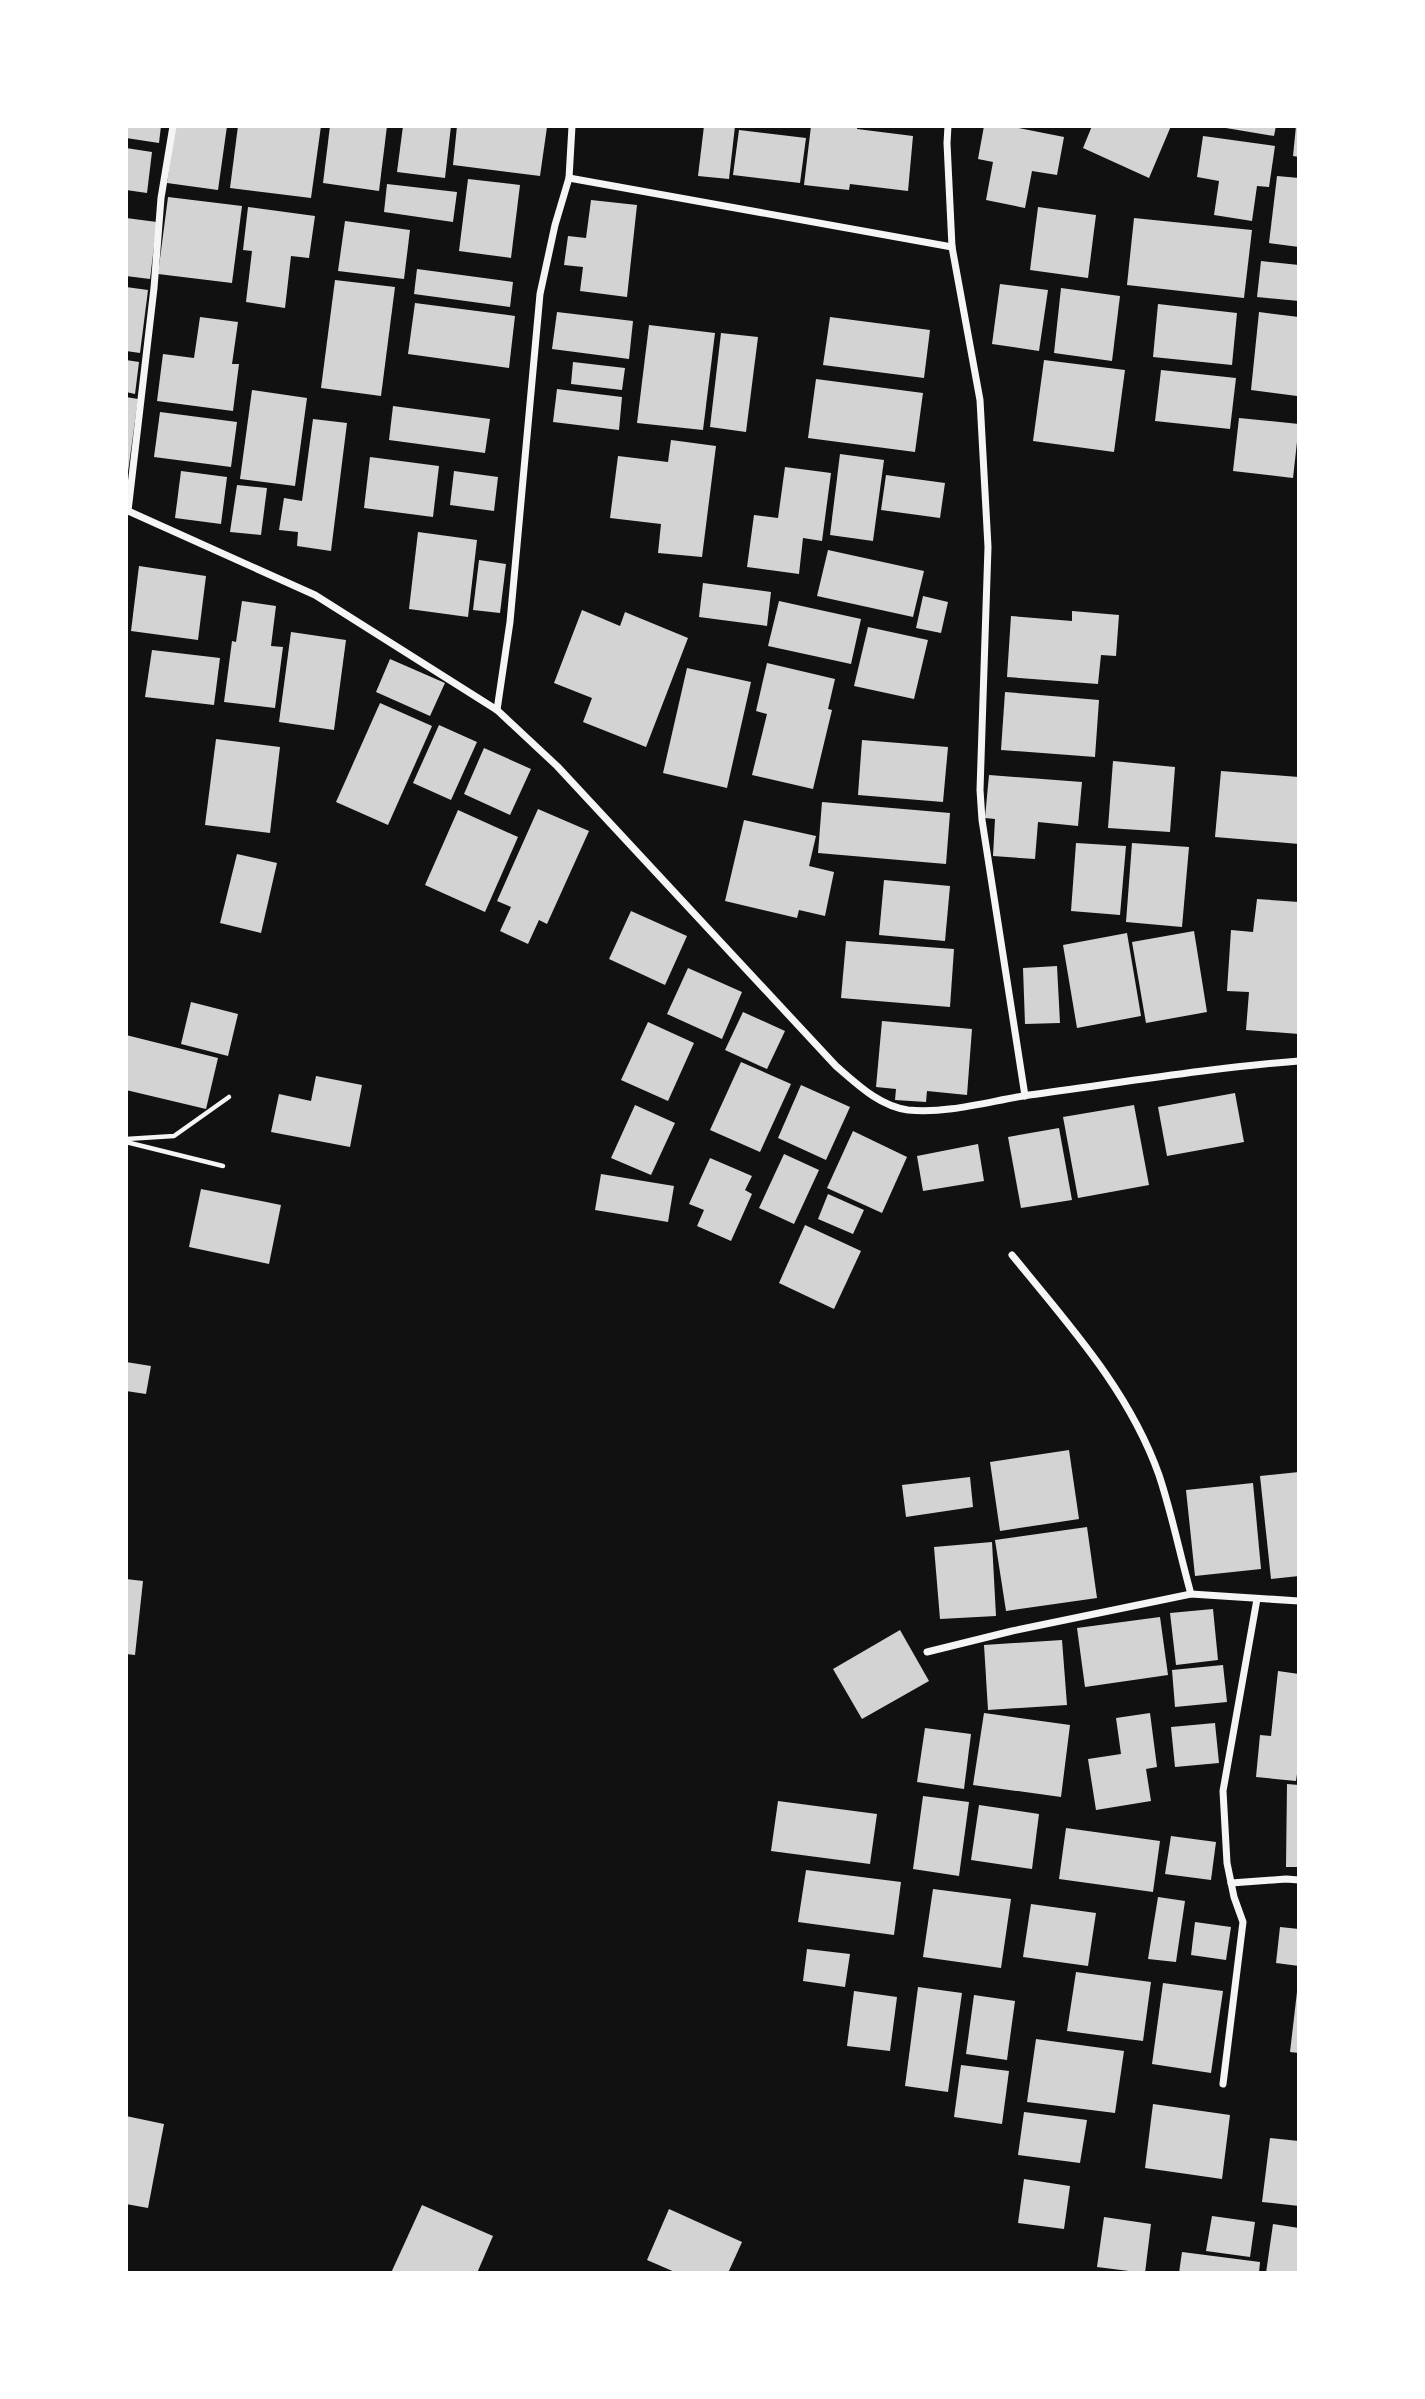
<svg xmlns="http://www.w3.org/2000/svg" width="1425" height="2399" font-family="Montserrat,sans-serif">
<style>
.building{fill:#d3d3d3}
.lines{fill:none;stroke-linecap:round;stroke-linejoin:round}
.path{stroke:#f5f5f5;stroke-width:4.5}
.minor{stroke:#f5f5f5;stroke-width:7}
</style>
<rect width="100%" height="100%" fill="#111"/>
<g class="building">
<path d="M126 126H161L159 143 126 138Z"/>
<path d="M175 126H227L218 190 167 183Z"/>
<path d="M238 126H321L311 198 230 188Z"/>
<path d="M330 126H387L379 191 323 183Z"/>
<path d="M403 126H451L445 178 397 172Z"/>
<path d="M457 126 547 127 540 176 453 165Z"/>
<path d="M704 126H735L729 179 698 176Z"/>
<path d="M811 126H857V129L913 136 908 191 850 184 849 190 804 185Z"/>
<path d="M984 126H1009L1064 137 1057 175 1032 171 1025 208 986 200 993 162 978 159Z"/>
<path d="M1092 126H1171L1149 178 1083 148Z"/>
<path d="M1214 126H1276L1274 136Z"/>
<path d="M1296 126H1299V157L1293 156Z"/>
<path d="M739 130 806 138 800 183 733 175Z"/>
<path d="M1203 136 1275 146 1269 187 1257 186 1252 221 1214 215 1219 181 1197 177Z"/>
<path d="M126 148 152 152 147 193 126 190Z"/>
<path d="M1277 176 1299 178V247L1269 243Z"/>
<path d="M468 179 520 185 511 258 459 251Z"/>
<path d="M387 184 457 192 453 222 384 212Z"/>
<path d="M168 197 242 206 232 283 158 274Z"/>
<path d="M591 200 637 205 627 297 580 291 583 267 564 265 568 236 586 238Z"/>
<path d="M248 207 315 216 309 258 291 256 285 308 246 302 252 251 243 250Z"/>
<path d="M1038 207 1096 215 1088 278 1030 270Z"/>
<path d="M126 218 157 222 150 279 126 276Z"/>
<path d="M1134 218 1252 230 1244 298 1127 285Z"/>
<path d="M345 221 410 230 404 279 338 271Z"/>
<path d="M1261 261 1299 265V301L1257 297Z"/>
<path d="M417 269 513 282 510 307 414 294Z"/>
<path d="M335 280 395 287 381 396 321 388Z"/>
<path d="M1000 284 1048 290 1039 351 992 344Z"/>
<path d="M126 287 148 290 140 353 126 351Z"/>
<path d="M1061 288 1120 296 1112 361 1054 353Z"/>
<path d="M415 303 515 316 509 368 408 354Z"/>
<path d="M1158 304 1237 313 1232 365 1153 357Z"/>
<path d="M557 312 633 321 629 359 552 349Z"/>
<path d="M1259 312 1299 317V375L1297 396 1251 390Z"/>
<path d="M200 317 238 322 232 364H239L233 411 157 401 163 354 194 358Z"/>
<path d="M830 317 930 330 924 378 823 365Z"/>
<path d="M649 325 715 333 703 430 637 423Z"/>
<path d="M721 333 758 337 746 432 710 427Z"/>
<path d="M126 360 139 362 135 394 126 392Z"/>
<path d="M1044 360 1125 370 1114 452 1033 441Z"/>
<path d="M573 362 625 368 622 390 571 384Z"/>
<path d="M1161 370 1236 378 1230 429 1155 421Z"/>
<path d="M816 379 923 393 915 452 808 438Z"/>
<path d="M557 389 622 397 619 430 553 422Z"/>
<path d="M252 390 307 398 295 486 240 479Z"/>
<path d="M126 397 138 399 128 472H126Z"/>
<path d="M393 406 490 419 485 453 389 440Z"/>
<path d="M160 412 237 422 231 467 154 457Z"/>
<path d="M1239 418 1299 424 1293 478 1233 471Z"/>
<path d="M313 419 347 423 331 551 297 546 298 532 279 530 284 498 302 501Z"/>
<path d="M671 440 716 446 702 557 658 553 661 524 610 518 618 456 668 462Z"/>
<path d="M840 454 884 460 873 541 830 535Z"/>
<path d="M370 457 439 466 433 517 364 508Z"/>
<path d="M785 467 831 473 822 541 803 538 799 574 747 567 754 515 778 518Z"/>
<path d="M181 471 227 477 221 524 175 518Z"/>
<path d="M454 471 498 477 494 511 450 505Z"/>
<path d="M886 475 945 483 940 518 881 510Z"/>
<path d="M237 485 267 488 261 535 230 532Z"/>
<path d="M418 532 477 540 468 617 409 609Z"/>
<path d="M828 550 924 571 913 617 817 596Z"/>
<path d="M479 560 506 564 500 613 473 610Z"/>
<path d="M139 566 206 576 198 640 131 631Z"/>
<path d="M703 583 771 592 767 626 699 617Z"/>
<path d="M923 596 948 602 941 633 916 628Z"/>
<path d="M242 601 276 606 271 646 283 647 275 708 224 702 232 641 236 642Z"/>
<path d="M779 601 861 619 851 664 768 646Z"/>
<path d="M582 610 620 626 625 612 688 638 646 747 583 722 592 698 554 683Z"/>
<path d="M1072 611 1119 615 1116 656 1101 655 1098 684 1007 677 1011 616 1072 621Z"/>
<path d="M868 627 928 640 914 699 854 686Z"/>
<path d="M291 632 346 640 334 730 279 722Z"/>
<path d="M152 650 220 658 214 705 145 697Z"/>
<path d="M390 659 445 683 430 716 376 692Z"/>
<path d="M767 663 835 679 828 709 832 710 813 789 752 775 767 714 756 711Z"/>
<path d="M687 668 751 682 727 788 663 773Z"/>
<path d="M1005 692 1099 700 1095 757 1001 750Z"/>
<path d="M380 703 432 726 388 825 336 802Z"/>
<path d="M439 725 477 742 451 800 413 783Z"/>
<path d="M216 739 280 747 270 833 205 825Z"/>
<path d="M862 740 948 747 943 802 858 795Z"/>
<path d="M484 748 531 769 510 815 464 794Z"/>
<path d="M1113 761 1175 767 1170 832 1108 828Z"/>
<path d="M1221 771 1299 777V844L1215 837Z"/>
<path d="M989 775 1082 782 1078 826 1038 822 1035 859 993 856 995 819 985 818Z"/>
<path d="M822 802 950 813 946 864 818 853Z"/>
<path d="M538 809 589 831 547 924 539 920 528 944 500 931 511 907 497 901Z"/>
<path d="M458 810 518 837 485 912 425 885Z"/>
<path d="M744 820 816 836 809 866 834 872 825 916 799 910 797 918 725 901Z"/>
<path d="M1076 843 1126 846 1120 915 1071 911Z"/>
<path d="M1132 843 1189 847 1182 927 1126 922Z"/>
<path d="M237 854 277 863 261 933 220 923Z"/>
<path d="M884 880 950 886 945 941 879 935Z"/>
<path d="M1257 899 1299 902V1034L1246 1030 1249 992 1227 991 1231 930 1253 932Z"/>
<path d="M631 911 687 936 665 985 609 959Z"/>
<path d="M1194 931 1207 1012 1146 1023 1132 942Z"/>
<path d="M1127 933 1141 1016 1077 1028 1063 945Z"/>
<path d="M846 941 954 949 950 1007 841 998Z"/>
<path d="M1057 966 1060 1023 1025 1024 1023 968Z"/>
<path d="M688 968 742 992 722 1039 667 1014Z"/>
<path d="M191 1002 238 1014 228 1056 181 1044Z"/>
<path d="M743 1012 785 1031 767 1069 725 1050Z"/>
<path d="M882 1021 972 1029 967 1095 927 1091 926 1102 895 1100 896 1089 876 1087Z"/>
<path d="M648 1022 694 1043 668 1101 621 1080Z"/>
<path d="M126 1035 218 1058 206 1109 126 1090Z"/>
<path d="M741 1062 791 1084 760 1152 710 1130Z"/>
<path d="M316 1076 362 1085 350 1147 271 1132 279 1094 311 1101Z"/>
<path d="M801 1085 850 1107 826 1160 778 1138Z"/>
<path d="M1235 1093 1244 1142 1167 1156 1158 1107Z"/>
<path d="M635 1105 675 1123 651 1175 611 1158Z"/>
<path d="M1134 1105 1149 1185 1078 1198 1063 1117Z"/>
<path d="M1059 1128 1072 1200 1021 1208 1008 1137Z"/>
<path d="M853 1131 907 1157 882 1213 827 1188Z"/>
<path d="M978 1144 984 1181 923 1191 917 1156Z"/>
<path d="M784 1154 819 1170 794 1224 759 1208Z"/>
<path d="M710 1158 752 1176 745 1190 752 1194 731 1241 697 1226 704 1210 689 1204Z"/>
<path d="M601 1174 674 1186 668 1222 595 1210Z"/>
<path d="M201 1189 281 1205 269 1264 189 1247Z"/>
<path d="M828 1194 864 1210 853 1234 818 1219Z"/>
<path d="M805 1225 861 1251 834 1309 779 1283Z"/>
<path d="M126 1362 151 1366 146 1394 126 1391Z"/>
<path d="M1069 1450 1079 1519 1000 1531 990 1462Z"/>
<path d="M1299 1472V1576L1271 1579 1260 1476Z"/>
<path d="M970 1477 973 1507 906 1517 902 1485Z"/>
<path d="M1253 1483 1261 1569 1195 1576 1186 1490Z"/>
<path d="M1087 1527 1097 1598 1006 1611 995 1540Z"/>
<path d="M992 1542 996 1616 940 1619 934 1547Z"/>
<path d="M126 1579 143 1581 135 1655 126 1654Z"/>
<path d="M1213 1609 1218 1660 1176 1665 1170 1613Z"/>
<path d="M1160 1617 1168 1675 1085 1687 1077 1628Z"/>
<path d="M900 1630 929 1681 862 1719 833 1669Z"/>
<path d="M1062 1640 1067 1705 988 1710 984 1645Z"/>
<path d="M1223 1665 1227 1702 1175 1707 1172 1670Z"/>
<path d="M1278 1671 1299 1674V1774H1297L1296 1781 1256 1777 1260 1735 1271 1736Z"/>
<path d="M984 1713 1070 1725 1061 1797 973 1785Z"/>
<path d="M1150 1713 1157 1767 1146 1769 1151 1801 1096 1810 1088 1759 1121 1754 1116 1718Z"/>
<path d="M1215 1723 1219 1763 1175 1767 1171 1727Z"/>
<path d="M925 1728 971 1734 964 1789 917 1782Z"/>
<path d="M1287 1784 1299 1785V1867H1286Z"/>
<path d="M923 1796 969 1802 959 1876 913 1869Z"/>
<path d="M778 1801 877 1814 870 1864 771 1851Z"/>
<path d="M979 1805 1039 1814 1032 1869 971 1860Z"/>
<path d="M1066 1828 1160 1841 1153 1892 1059 1879Z"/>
<path d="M1171 1836 1216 1842 1211 1880 1165 1874Z"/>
<path d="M806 1870 901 1882 894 1935 798 1922Z"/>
<path d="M933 1889 1011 1899 1001 1968 923 1957Z"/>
<path d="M1158 1897 1185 1901 1176 1962 1148 1959Z"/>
<path d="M1031 1904 1096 1913 1088 1966 1023 1957Z"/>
<path d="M1195 1922 1231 1927 1226 1960 1191 1955Z"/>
<path d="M1280 1927 1299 1929V1966L1276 1963Z"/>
<path d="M807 1949 850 1954 845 1987 803 1981Z"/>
<path d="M1076 1972 1151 1982 1143 2041 1067 2031Z"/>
<path d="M1163 1983 1223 1991 1211 2073 1152 2064Z"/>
<path d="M918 1987 962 1993 948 2092 905 2086Z"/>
<path d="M854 1991 897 1997 890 2051 847 2046Z"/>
<path d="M1297 1992H1299V2053L1290 2052Z"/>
<path d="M974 1995 1015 2001 1007 2060 966 2054Z"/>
<path d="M1036 2039 1124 2051 1115 2113 1027 2102Z"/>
<path d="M961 2065 1009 2071 1002 2124 954 2117Z"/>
<path d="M1153 2104 1230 2115 1222 2179 1145 2168Z"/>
<path d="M1024 2112 1087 2120 1080 2163 1018 2155Z"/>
<path d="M126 2116 164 2124 148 2208 126 2204Z"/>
<path d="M1270 2138 1299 2141V2206L1262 2202Z"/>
<path d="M1024 2179 1070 2186 1064 2229 1018 2223Z"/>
<path d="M422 2205 493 2236 477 2273H391Z"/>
<path d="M669 2209 742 2242 728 2273H677L647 2260Z"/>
<path d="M1212 2216 1255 2222 1250 2257 1206 2251Z"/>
<path d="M1104 2217 1151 2224 1145 2273 1097 2267Z"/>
<path d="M1273 2224 1299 2228V2273H1266Z"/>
<path d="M1182 2252 1260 2262 1259 2273H1179Z"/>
</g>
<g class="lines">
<g class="path">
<path d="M126 1139 174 1136 229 1097"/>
<path d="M126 1142 223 1166"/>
</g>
<g class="minor">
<path d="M948 126 947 143 952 247 980 400 988 547 980 790 982 820 1025 1096"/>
<path d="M569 178 952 247"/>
<path d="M126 510 315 595 497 710 557 766 836 1066C857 1084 879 1106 908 1110 948 1114 990 1101 1029 1095 1119 1083 1209 1068 1299 1061"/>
<path d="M128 511 154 288 161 198 173 126"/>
<path d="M497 710 510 622 540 294 555 225 569 178 572 126"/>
<path d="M1012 1255C1068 1324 1129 1390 1159 1475 1172 1514 1180 1555 1191 1594L1299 1601"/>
<path d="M927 1652 1012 1631 1191 1594"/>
<path d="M1231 1883 1286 1879 1299 1880"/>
<path d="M1223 2084 1243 1922 1234 1897 1227 1863 1223 1791 1257 1599"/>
</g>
</g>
<rect width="1425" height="2399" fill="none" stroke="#ffffff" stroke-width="256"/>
</svg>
